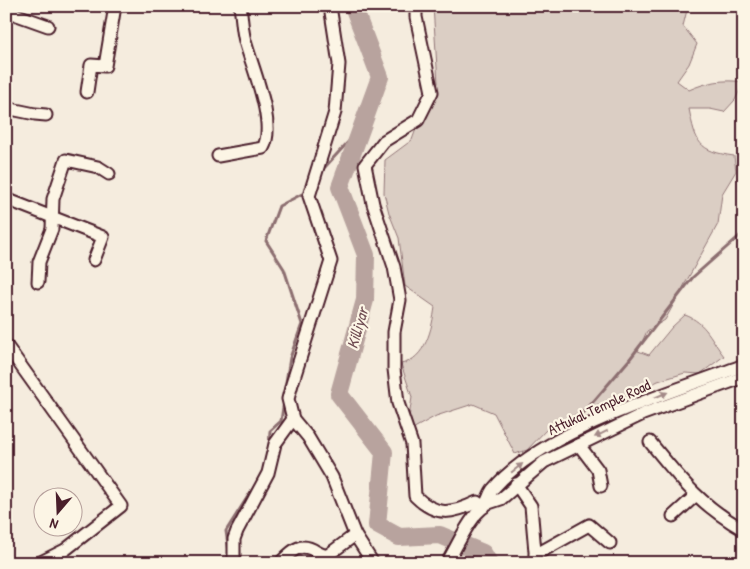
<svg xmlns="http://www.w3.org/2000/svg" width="750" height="569" font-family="'Patrick Hand',sans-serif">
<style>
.green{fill:#dbcec4;stroke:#927678}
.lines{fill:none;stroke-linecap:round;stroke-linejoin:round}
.stream{stroke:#8c6e70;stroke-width:3}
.river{stroke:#b8a39e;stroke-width:18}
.minor-casing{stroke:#4a1f2b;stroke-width:15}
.minor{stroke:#fcf5e5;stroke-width:11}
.oneway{fill:#a38a88}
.labels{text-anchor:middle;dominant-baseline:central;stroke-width:4.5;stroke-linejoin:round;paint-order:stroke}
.street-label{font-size:15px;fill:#4a1f2b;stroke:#fcf5e5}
.water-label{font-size:16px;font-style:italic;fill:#704d53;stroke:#fcf5e5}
</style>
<rect width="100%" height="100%" fill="#f5ecde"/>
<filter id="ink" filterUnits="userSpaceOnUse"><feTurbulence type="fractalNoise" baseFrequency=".02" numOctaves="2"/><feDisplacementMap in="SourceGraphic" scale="10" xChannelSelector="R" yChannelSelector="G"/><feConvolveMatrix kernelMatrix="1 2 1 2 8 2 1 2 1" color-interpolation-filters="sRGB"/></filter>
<g filter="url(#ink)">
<path class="green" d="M433 6H688L683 26 697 44 689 64 677 81 689 90C707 82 723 79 744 82L735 100 724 112 710 109H689C696 143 698 151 734 156L736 171 722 194 718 224 665 320 647 331 638 351 649 355 672 327 685 315C707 323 711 340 724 356L700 374 685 373 658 381 615 403 590 407 547 429 527 450 515 454 494 413 473 404 436 416 407 432 412 397 401 364C426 359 432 328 435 307L405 286 399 238 389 213 384 193 385 160 412 140 422 112 438 83Z"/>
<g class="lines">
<g class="stream">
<path d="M325 167 362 127"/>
<path d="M284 394 290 358 302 324 284 269 266 241 279 206 302 194"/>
<path d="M580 417 629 360 693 277 744 232"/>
<path d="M269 449 270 431 281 421 284 401"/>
<path d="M229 552 226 531 259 479"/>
</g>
<path class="river" d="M353 6 380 77 340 187 366 255 365 300 339 394 384 452 377 525 399 537 440 535 483 553 489 563"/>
<g class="minor-casing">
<g id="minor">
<path d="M330 6 339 64 335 112 309 196 331 261 292 384 288 399 293 419 308 437 332 477 355 535 373 563"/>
<path d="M416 6V17L432 92 418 120 384 141 365 165 373 204 394 267 400 300 394 332V369L398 403 412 444 415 496C436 517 452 514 477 502L484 507"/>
<path d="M6 11 48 26"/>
<path d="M87 92 91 65 105 66 115 6"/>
<path d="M6 108 35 114 46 115"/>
<path d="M218 156 263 148C277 124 252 67 245 41 242 30 242 18 240 6"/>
<path d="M6 199 103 237 94 260"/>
<path d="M38 282 39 262 52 229 53 199 66 160 98 167 109 174"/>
<path d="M6 345 121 506 65 550 39 563"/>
<path d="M650 442C681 480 700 505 744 530"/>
<path d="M579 445 598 470 601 486"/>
<path d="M516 484 531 506 536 563"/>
<path d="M486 504 501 499 544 462 579 445 643 414 744 377"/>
<path d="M673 516 695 496"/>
<path d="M535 555 589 525 610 543"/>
<path d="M234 563V539L237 531 268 473 275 444 293 419"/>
<path d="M280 563C293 550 300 541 317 552 321 554 323 556 328 555L355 535"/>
<path d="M447 563C456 548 463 531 474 517 476 513 481 510 484 506 488 501 489 494 493 489 544 429 671 393 744 365"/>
</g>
</g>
<use href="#minor" class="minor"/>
</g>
<defs><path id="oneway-solid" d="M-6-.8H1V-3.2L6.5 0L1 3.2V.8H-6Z" transform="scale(1.25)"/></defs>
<g class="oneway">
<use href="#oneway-solid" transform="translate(661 395) rotate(-22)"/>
<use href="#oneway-solid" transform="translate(601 434) rotate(154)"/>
<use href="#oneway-solid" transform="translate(517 468) rotate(-38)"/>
</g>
</g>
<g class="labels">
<g class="street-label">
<text transform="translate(599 407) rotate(-25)">Attukal Temple Road</text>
</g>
<g class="water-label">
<text transform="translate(357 328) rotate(-74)">Killiyar</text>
</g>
</g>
<rect width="750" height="569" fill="none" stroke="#fcf5e5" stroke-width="25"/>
<rect x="12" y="12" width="725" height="544" fill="none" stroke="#4a1f2b" stroke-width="2" filter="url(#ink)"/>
<g transform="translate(58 512) rotate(199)"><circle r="24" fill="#fcf5e5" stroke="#b59f9b"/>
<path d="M0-4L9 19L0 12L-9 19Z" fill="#4a1f2b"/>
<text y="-8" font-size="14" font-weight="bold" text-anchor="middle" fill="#4a1f2b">N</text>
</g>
</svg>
